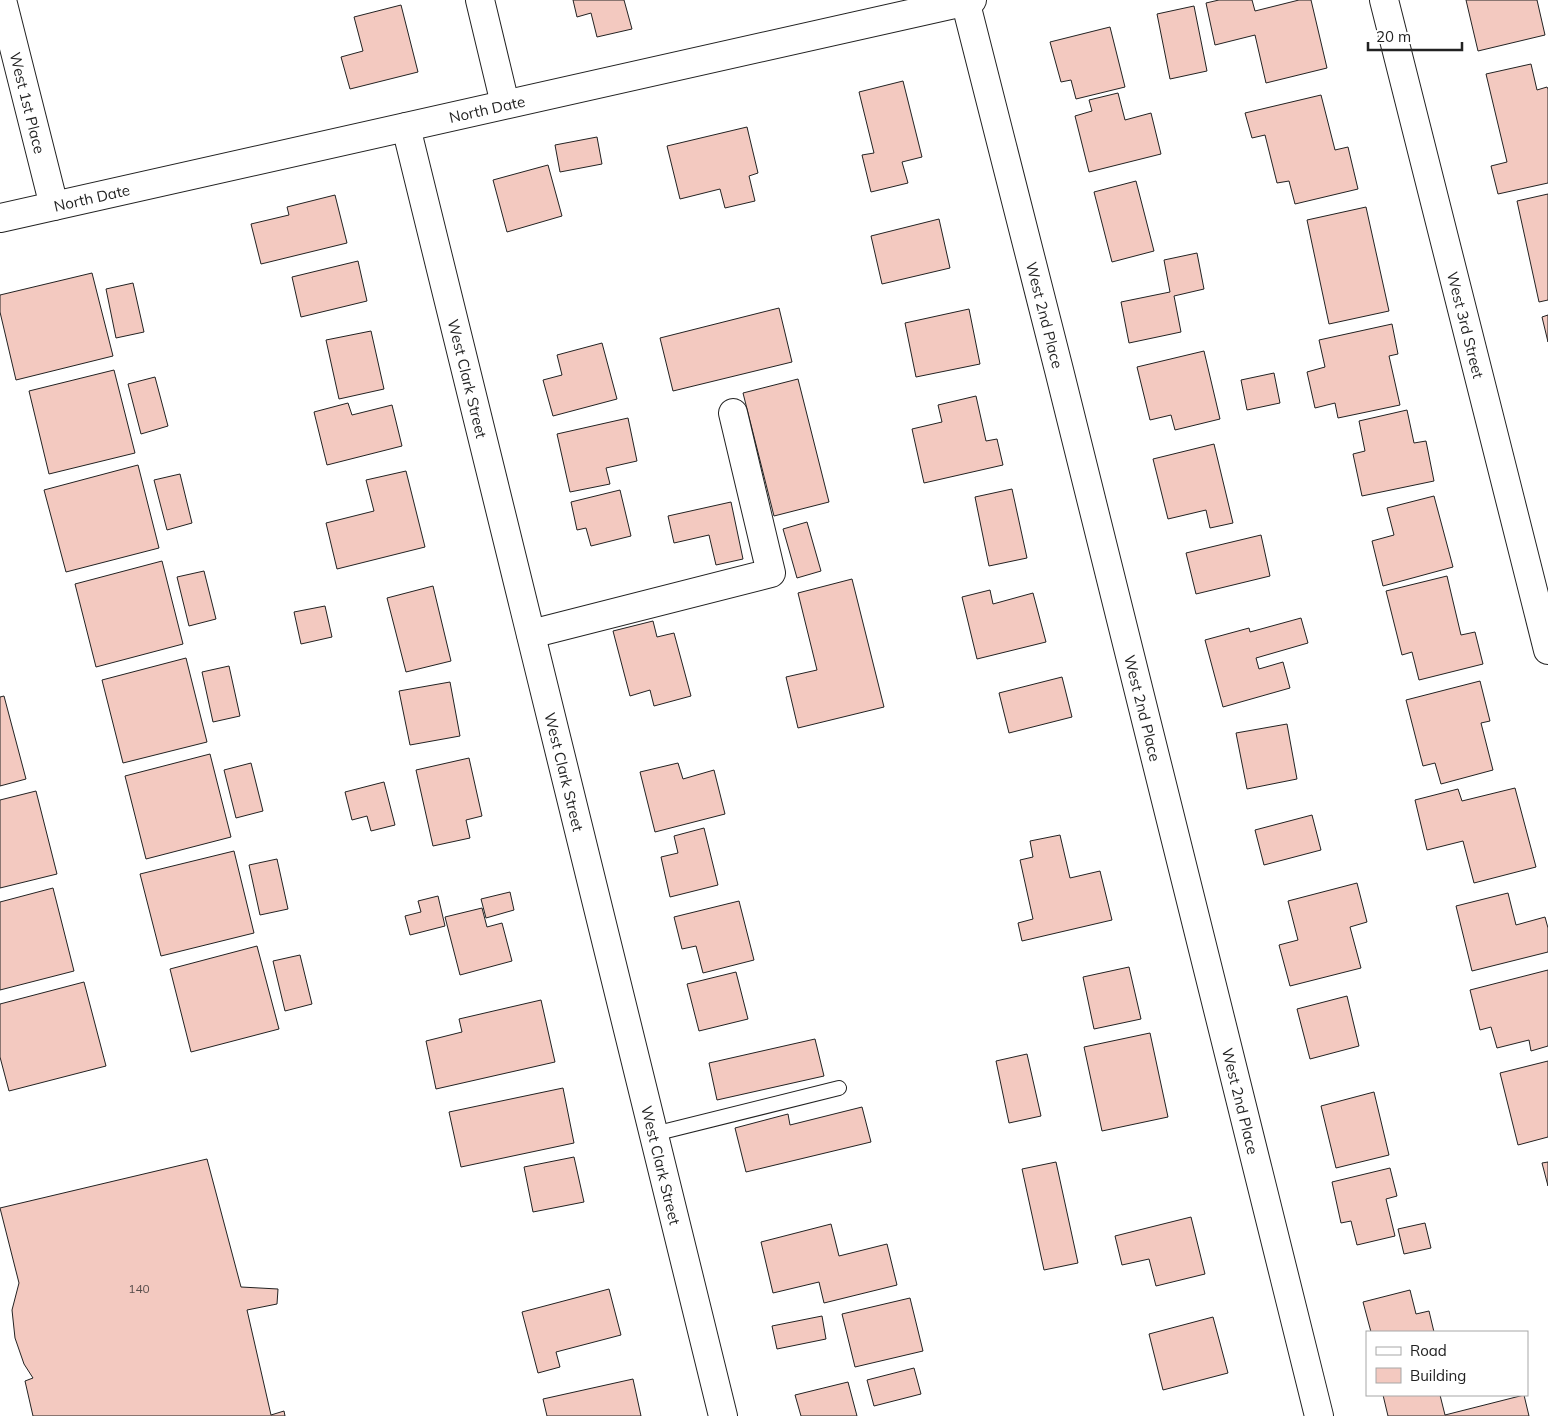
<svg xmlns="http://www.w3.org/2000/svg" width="1548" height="1416" font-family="Mulish,sans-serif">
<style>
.building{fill:#f3c9c0;stroke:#222}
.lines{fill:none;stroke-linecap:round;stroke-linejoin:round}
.service-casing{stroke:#222;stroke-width:16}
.minor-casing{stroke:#222;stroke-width:30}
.service{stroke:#fff;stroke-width:14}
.minor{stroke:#fff;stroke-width:28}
.labels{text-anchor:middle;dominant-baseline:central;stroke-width:4;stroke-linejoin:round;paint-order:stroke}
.number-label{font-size:12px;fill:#564c4a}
.street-label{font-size:15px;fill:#222;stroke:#fff}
</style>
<rect width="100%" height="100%" fill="#fff"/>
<g class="building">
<path d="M573 0H624L632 29 597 37 591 13 577 17Z"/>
<path d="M1219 0H1252L1255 11 1299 0H1311L1327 68 1266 83 1255 35 1215 45 1206 3Z"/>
<path d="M1466 0H1537L1545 35 1478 51Z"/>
<path d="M401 5 418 72 350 89 341 57 363 51 354 17Z"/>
<path d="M1194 6 1207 71 1170 79 1157 14Z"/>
<path d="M1110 27 1125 87 1076 99 1071 80 1061 82 1050 42Z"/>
<path d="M1531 64 1537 90 1547 87 1548 89V183L1498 194 1491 166 1507 162 1486 74Z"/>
<path d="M903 81 922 157 902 162 908 183 871 192 862 155 874 153 859 92Z"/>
<path d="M1118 93 1125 120 1151 113 1161 154 1089 172 1075 116 1092 111 1089 100Z"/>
<path d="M1321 95 1335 150 1348 147 1358 189 1295 204 1289 181 1277 183 1265 135 1252 138 1245 113Z"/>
<path d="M747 127 758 173 749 176 755 201 725 208 720 189 680 199 667 146Z"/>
<path d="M597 137 602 164 560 172 555 145Z"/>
<path d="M548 165 562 216 507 232 493 180Z"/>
<path d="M1136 181 1154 251 1112 262 1094 192Z"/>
<path d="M1548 194V300L1539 302 1517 201Z"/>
<path d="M335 195 347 243 261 264 251 224 289 215 287 207Z"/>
<path d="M1366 207 1389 311 1329 324 1307 220Z"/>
<path d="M939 219 950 268 882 284 871 236Z"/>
<path d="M1197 253 1204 289 1174 296 1181 332 1129 343 1121 302 1170 292 1164 260Z"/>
<path d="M358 261 367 301 301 317 292 277Z"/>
<path d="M92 273 113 356 16 380 0 312V295Z"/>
<path d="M133 283 144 332 116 338 106 289Z"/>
<path d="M779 308 792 362 673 391 660 338Z"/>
<path d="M969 309 980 364 916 377 905 323Z"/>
<path d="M1548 315V342L1542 317Z"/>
<path d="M1392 324 1398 354 1389 356 1400 405 1338 418 1335 403 1315 408 1307 372 1325 367 1319 340Z"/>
<path d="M371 331 384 389 339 399 326 340Z"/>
<path d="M602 343 617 399 553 416 543 380 562 375 557 355Z"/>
<path d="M1204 351 1220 419 1175 430 1171 415 1150 420 1137 367Z"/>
<path d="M114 370 135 453 49 474 29 391Z"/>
<path d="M1274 373 1280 403 1247 410 1241 380Z"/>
<path d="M155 377 168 426 141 434 128 384Z"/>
<path d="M798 379 829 502 774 516 743 393Z"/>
<path d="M976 396 986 441 997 439 1003 465 924 483 912 429 942 422 938 405Z"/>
<path d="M348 403 352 415 392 405 402 446 327 465 314 412Z"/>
<path d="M1407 410 1414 443 1426 441 1434 481 1362 496 1353 454 1365 451 1359 421Z"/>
<path d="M628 418 637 461 606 468 610 484 570 492 557 434Z"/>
<path d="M1214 444 1233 523 1210 528 1206 510 1168 519 1153 459Z"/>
<path d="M138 465 159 548 66 572 44 490Z"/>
<path d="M406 471 425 547 337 569 326 523 374 511 366 480Z"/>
<path d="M180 474 192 523 167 530 154 480Z"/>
<path d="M1012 489 1027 558 989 566 975 497Z"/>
<path d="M620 490 631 536 591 546 586 528 577 530 571 502Z"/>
<path d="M1434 496 1453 567 1383 586 1372 541 1394 535 1387 508Z"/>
<path d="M731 502 743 559 716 565 709 535 674 543 668 516Z"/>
<path d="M807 522 821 571 797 578 783 529Z"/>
<path d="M1261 535 1270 576 1196 594 1186 553Z"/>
<path d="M162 561 183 644 96 667 75 584Z"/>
<path d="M204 571 216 619 189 626 177 577Z"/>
<path d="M1447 576 1461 635 1475 632 1483 664 1419 680 1412 652 1402 655 1386 591Z"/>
<path d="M852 579 884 707 798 728 786 677 817 670 798 593Z"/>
<path d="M433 586 451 661 406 672 387 598Z"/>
<path d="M990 590 993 604 1033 593 1046 642 977 659 962 597Z"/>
<path d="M325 606 332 637 301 644 294 612Z"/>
<path d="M1301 618 1308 643 1256 658 1259 669 1283 662 1290 688 1223 707 1205 640 1249 628 1250 632Z"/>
<path d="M653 621 657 637 674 633 691 696 654 706 650 690 630 696 613 631Z"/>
<path d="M186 658 207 742 123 763 102 680Z"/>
<path d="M229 666 240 716 213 722 202 672Z"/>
<path d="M1062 677 1072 717 1009 733 999 693Z"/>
<path d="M1480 681 1490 721 1481 723 1493 770 1441 784 1435 763 1423 766 1406 700Z"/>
<path d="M450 682 460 736 410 745 399 691Z"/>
<path d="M4 696 26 779 0 786V697Z"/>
<path d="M1287 724 1297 779 1247 789 1236 733Z"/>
<path d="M210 754 231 837 146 859 125 776Z"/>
<path d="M469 758 482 816 466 820 470 838 433 846 416 770Z"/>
<path d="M251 763 263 811 236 818 224 770Z"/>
<path d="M678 763 683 779 714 770 725 814 655 832 640 772Z"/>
<path d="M384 782 395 825 371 831 367 816 352 820 345 792Z"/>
<path d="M1515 788 1536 867 1474 883 1463 841 1427 850 1415 800 1458 789 1462 801Z"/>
<path d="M36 791 57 874 0 888V800Z"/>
<path d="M1312 815 1321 850 1264 865 1255 830Z"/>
<path d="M704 828 718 885 670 897 661 857 678 853 674 836Z"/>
<path d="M1060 835 1070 878 1100 871 1112 920 1022 941 1018 923 1033 919 1020 860 1033 857 1030 841Z"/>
<path d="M234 851 254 933 161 956 140 874Z"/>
<path d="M277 859 288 909 260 915 249 865Z"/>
<path d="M1357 883 1367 922 1350 927 1361 968 1290 986 1279 945 1298 940 1288 901Z"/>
<path d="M53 888 74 971 0 990V902Z"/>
<path d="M510 892 514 910 486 918 481 899Z"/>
<path d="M1508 893 1516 925 1545 917 1548 928V952L1472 971 1456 906Z"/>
<path d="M438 896 445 926 410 935 405 916 421 912 418 901Z"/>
<path d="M739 901 754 960 703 973 696 946 682 949 674 917Z"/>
<path d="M482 908 487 927 502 923 512 961 460 975 445 917Z"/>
<path d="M257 946 279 1029 191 1052 170 969Z"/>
<path d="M300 955 312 1004 285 1011 273 961Z"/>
<path d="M1129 967 1141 1019 1094 1029 1083 977Z"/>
<path d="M1548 970V1046L1531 1051 1529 1040 1497 1048 1491 1027 1480 1030 1470 990Z"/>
<path d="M736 972 748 1019 699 1031 687 984Z"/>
<path d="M84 982 106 1066 9 1091 0 1057V1004Z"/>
<path d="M1347 996 1359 1046 1310 1059 1297 1009Z"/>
<path d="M541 1000 555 1062 436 1089 426 1041 462 1032 459 1019Z"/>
<path d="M1150 1033 1168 1117 1102 1131 1084 1047Z"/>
<path d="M815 1039 824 1076 717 1100 709 1063Z"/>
<path d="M1027 1054 1041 1116 1009 1123 996 1061Z"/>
<path d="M1548 1061V1137L1518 1145 1500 1073Z"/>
<path d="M563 1088 574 1143 461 1167 449 1112Z"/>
<path d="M1374 1092 1389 1155 1336 1168 1321 1106Z"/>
<path d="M862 1107 871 1142 746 1172 735 1128 788 1114 790 1125Z"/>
<path d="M574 1157 584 1202 533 1212 524 1167Z"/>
<path d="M207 1159 241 1287 278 1289 277 1304 247 1310 271 1415 284 1411 285 1416H33L25 1381 33 1378 24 1364 15 1338 12 1310 19 1283 0 1208Z"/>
<path d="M1056 1162 1078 1263 1044 1270 1022 1169Z"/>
<path d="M1548 1162V1186L1542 1163Z"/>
<path d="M1390 1168 1397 1196 1386 1199 1395 1236 1357 1245 1351 1221 1341 1223 1332 1182Z"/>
<path d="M1191 1217 1205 1274 1156 1286 1149 1259 1122 1265 1115 1236Z"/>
<path d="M1425 1223 1431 1248 1404 1254 1398 1229Z"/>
<path d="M831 1224 839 1256 887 1244 897 1285 824 1303 819 1282 773 1293 761 1242Z"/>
<path d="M609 1289 621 1335 556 1352 560 1367 538 1373 522 1312Z"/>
<path d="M1410 1290 1416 1314 1429 1311 1434 1332H1371L1363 1302Z"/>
<path d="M910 1298 923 1351 855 1367 842 1314Z"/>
<path d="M822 1316 826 1339 777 1349 772 1326Z"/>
<path d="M1213 1317 1228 1373 1163 1390 1149 1334Z"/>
<path d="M914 1368 921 1394 874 1406 867 1380Z"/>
<path d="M633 1379 641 1416H547L543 1399Z"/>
<path d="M848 1382 857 1416H801L795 1395Z"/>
<path d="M1383 1395H1440L1445 1415 1524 1395 1529 1416H1388Z"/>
</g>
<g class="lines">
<g class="service-casing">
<path id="service" d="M654 1134 839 1088"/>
</g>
<g class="minor-casing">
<g id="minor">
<path id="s1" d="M2 0 54 206"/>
<path d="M480 0 505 104"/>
<path id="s2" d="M965 0 1059 370 1319 1416"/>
<path id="s3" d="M1384 0 1548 650"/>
<path id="s4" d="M406 127 723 1416"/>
<path id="s5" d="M0 218 972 0"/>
<path d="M531 634 771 573 733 413"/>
</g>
</g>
<use href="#service" class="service"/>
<use href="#minor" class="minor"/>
</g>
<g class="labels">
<g class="number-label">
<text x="139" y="1288">140</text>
</g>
<g class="street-label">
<text stroke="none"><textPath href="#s1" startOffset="106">West 1st Place</textPath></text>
<text stroke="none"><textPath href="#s5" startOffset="499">North Date</textPath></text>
<text stroke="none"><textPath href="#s5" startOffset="94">North Date</textPath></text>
<text stroke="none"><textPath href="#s2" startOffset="325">West 2nd Place</textPath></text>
<text stroke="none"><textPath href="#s3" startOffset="335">West 3rd Street</textPath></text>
<text stroke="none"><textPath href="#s4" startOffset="259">West Clark Street</textPath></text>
<text stroke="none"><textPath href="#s2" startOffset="730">West 2nd Place</textPath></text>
<text stroke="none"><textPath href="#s4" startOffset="664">West Clark Street</textPath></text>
<text stroke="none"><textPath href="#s2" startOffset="1135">West 2nd Place</textPath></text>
<text stroke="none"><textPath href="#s4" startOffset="1069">West Clark Street</textPath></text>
</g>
</g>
<rect x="1366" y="1331" width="162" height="65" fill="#ffffff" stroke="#a7a7a7"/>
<rect x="1376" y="1347" width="25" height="8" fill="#ffffff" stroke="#a7a7a7"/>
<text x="1410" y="1356" font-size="15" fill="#222222">Road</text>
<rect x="1376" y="1368" width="25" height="15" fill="#f3c9c0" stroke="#a7a7a7"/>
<text x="1410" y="1381" font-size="15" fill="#222222">Building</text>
<path d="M1368 42v8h94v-8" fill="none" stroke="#222222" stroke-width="2.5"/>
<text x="1376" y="42" font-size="15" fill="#222222" stroke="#ffffff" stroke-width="4" paint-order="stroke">20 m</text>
</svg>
